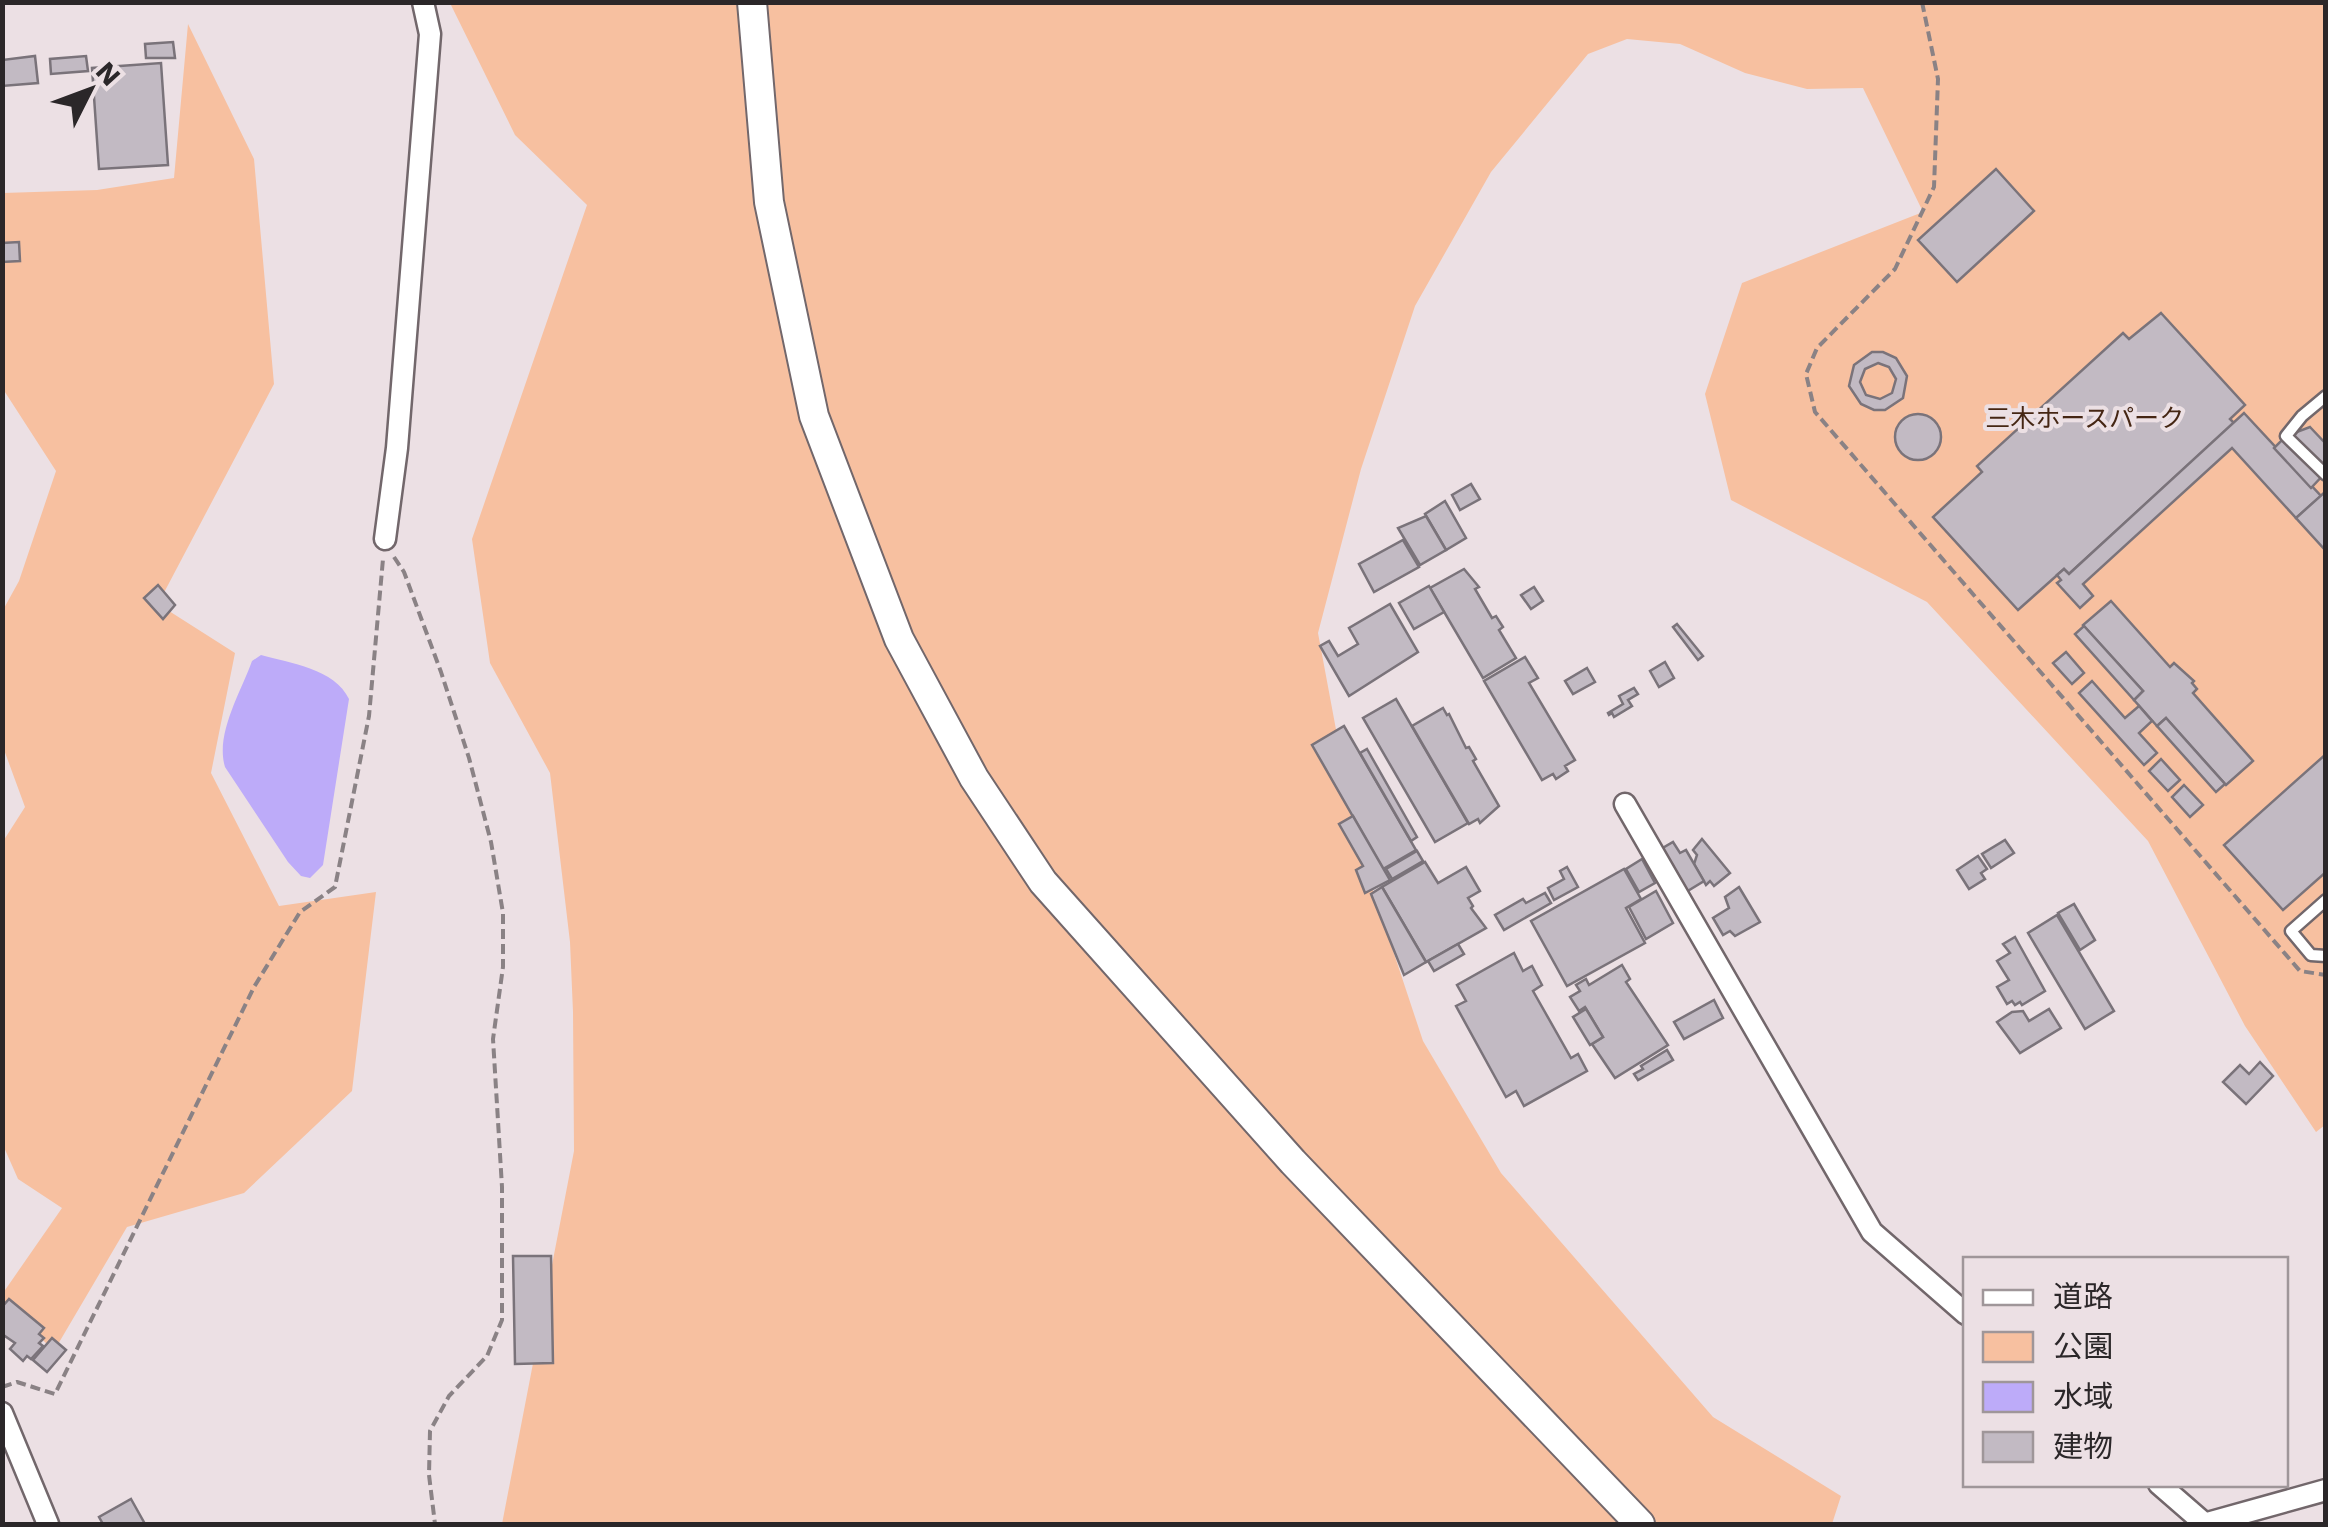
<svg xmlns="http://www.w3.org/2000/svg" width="2328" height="1527" font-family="'Work Sans','Noto Sans JP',sans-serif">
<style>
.green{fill:#f7c0a0}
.water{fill:#bdabf9}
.building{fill:#c2bac3;stroke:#7a737a;stroke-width:2.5;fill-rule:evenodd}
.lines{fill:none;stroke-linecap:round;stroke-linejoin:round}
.lane-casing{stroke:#72676b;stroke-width:15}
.street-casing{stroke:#72676b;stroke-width:25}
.secondary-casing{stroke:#72676b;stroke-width:32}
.path{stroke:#8a8285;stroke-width:4;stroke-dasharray:10 5;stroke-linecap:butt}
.lane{stroke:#fff;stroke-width:10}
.street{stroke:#fff;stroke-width:20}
.secondary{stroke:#fff;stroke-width:28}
.labels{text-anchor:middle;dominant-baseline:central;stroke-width:8;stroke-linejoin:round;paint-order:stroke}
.park-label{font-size:25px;fill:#452613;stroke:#ece0e4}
</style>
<rect width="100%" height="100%" fill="#ece0e4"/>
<g class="green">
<path d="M450 3H2325V1125L2316 1132 2245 1026 2148 841 1927 602 1731 500 1705 394 1742 283 1923 212 1863 88 1807 89 1745 73 1680 44 1627 39 1588 54 1491 172 1415 306 1361 469 1318 633 1357 842 1423 1041 1501 1173 1713 1417 1841 1496 1832 1524H502L574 1151 573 1012 570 942 550 773 490 663 472 539 587 205 515 135Z"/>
<path d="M188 24 254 159 274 384 158 604 235 653 211 773 279 906 376 892 352 1091 244 1193 127 1227 54 1351 3 1301V1293L62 1208 18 1179 3 1145 2 843 25 807 3 747V610L19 581 56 471 3 389V193L97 190 174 178Z"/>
</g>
<path class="water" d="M261 655C290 663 335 669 349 699L323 865 310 878 301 876 288 862 225 767C215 734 241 692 252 661Z"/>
<g class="building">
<path d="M173 42 175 58H146L145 44Z"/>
<path d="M35 56 38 83 2 86V60Z"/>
<path d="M86 56 88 71 51 74 50 59Z"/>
<path d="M161 63 168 165 99 169 92 68Z"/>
<path d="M1996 169 2034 211 1957 282 1918 240Z"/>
<path d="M19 242 20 261 2 262V243Z"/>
<path d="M2161 313 2245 405 2230 419 2234 423 2069 574 2064 569 2018 610 1933 517 1982 472 1977 466 2123 333 2129 339Z"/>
<path d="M1872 352H1883L1896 358 1907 376 1903 398 1885 410H1874L1861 404 1849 386 1854 365ZM1878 363 1889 367 1896 379 1892 393 1880 399 1866 395 1860 382 1865 369Z"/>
<path d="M2244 413 2321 496 2296 518 2232 448 2083 584 2093 596 2080 608 2057 583 2061 580 2057 575 2064 569 2069 574Z"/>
<circle cx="1918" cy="437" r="23"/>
<path d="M2310 427 2326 444V472L2311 488 2274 448 2286 436Z"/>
<path d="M1471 484 1480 499 1460 510 1452 495Z"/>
<path d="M2326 491V551L2296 518Z"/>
<path d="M1445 501 1466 538 1446 550 1425 514Z"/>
<path d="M1426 516 1446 550 1420 565 1398 528Z"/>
<path d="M1403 540 1419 567 1374 592 1359 564Z"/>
<path d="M1464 569 1479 587 1475 589 1492 618 1496 616 1503 627 1499 630 1516 658 1483 678 1430 588Z"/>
<path d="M158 585 175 605 163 619 144 598Z"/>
<path d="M1429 586 1444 612 1414 629 1399 603Z"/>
<path d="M1534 587 1543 601 1531 609 1521 595Z"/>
<path d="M2111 601 2170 667 2174 663 2194 681 2192 683 2197 689 2193 693 2253 761 2226 785 2166 718 2157 726 2134 700 2143 691 2083 625Z"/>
<path d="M1390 604 1418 652 1349 696 1320 646 1329 641 1338 656 1358 644 1349 628Z"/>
<path d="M1677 624 1703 656 1698 660 1673 627Z"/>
<path d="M2084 626 2143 691 2134 700 2075 634Z"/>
<path d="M2066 652 2084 673 2072 684 2053 663Z"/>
<path d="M1525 657 1538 678 1529 683 1575 760 1565 766 1568 771 1556 779 1553 774 1542 780 1484 681Z"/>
<path d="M1665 662 1674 678 1659 687 1650 671Z"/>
<path d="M1587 668 1595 682 1573 694 1565 681Z"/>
<path d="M2092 681 2125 718 2139 706 2152 721 2139 733 2157 753 2144 765 2079 693Z"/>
<path d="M1634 688 1638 694 1628 700 1632 706 1614 717 1612 713 1609 715 1608 713 1623 704 1619 696Z"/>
<path d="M1396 699 1468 823 1435 842 1363 718Z"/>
<path d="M1443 708 1447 715 1449 714 1466 748 1469 747 1476 759 1473 761 1499 806 1480 823 1478 819 1469 824 1412 726Z"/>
<path d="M2166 718 2225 784 2216 792 2157 726Z"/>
<path d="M1344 726 1416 850 1383 869 1312 745Z"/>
<path d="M1367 749 1417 837 1411 841 1360 753Z"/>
<path d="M2326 754V872L2283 910 2224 845Z"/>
<path d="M2161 759 2180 780 2168 791 2149 771Z"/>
<path d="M2184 785 2203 805 2190 817 2172 797Z"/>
<path d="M1353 816 1390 880 1365 893 1356 870 1363 866 1339 824Z"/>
<path d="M1702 839 1730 873 1714 886 1710 881 1706 885 1694 864 1697 855 1693 850Z"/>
<path d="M2005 840 2014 853 1991 868 1982 854Z"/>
<path d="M1673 842 1680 853 1686 850 1704 881 1686 892 1661 849Z"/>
<path d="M1417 851 1423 861 1392 879 1386 869Z"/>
<path d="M1978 856 1987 869 1981 873 1985 879 1969 889 1957 870Z"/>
<path d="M1642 859 1655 883 1639 892 1626 869Z"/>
<path d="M1425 862 1438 883 1466 867 1480 891 1468 898 1473 906 1471 908 1486 928 1426 962 1382 887Z"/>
<path d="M1567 867 1578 887 1554 900 1548 888 1564 879 1560 871Z"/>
<path d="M1624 869 1641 899 1626 908 1645 943 1567 986 1531 921Z"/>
<path d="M1382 887 1426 962 1404 975 1371 894Z"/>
<path d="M1739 887 1760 922 1735 936 1730 931 1723 935 1713 918 1729 908 1725 897Z"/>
<path d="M1656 891 1673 923 1646 939 1629 907Z"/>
<path d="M1545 893 1551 903 1504 930 1495 915 1523 899 1526 903Z"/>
<path d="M2074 904 2095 940 2080 950 2058 913Z"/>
<path d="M2057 915 2114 1011 2085 1029 2028 933Z"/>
<path d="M2015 937 2045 991 2022 1005 2020 1002 2015 1005 2012 1001 2007 1004 1997 987 2009 980 1997 961 2010 953 2003 944Z"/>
<path d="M1458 944 1464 954 1434 971 1428 961Z"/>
<path d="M1514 953 1523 971 1532 966 1542 985 1533 991 1571 1058 1578 1054 1587 1071 1524 1106 1516 1091 1506 1097 1456 1006 1466 1001 1457 985Z"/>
<path d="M1622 965 1630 979 1626 982 1668 1045 1615 1078 1592 1044 1603 1037 1585 1007 1579 1011 1570 997 1580 991 1576 985 1586 979 1589 985Z"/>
<path d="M1714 1000 1723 1018 1684 1039 1674 1022Z"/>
<path d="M1586 1009 1603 1037 1590 1045 1573 1017Z"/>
<path d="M2049 1009 2061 1028 2020 1053 1997 1022 2012 1012 2023 1011 2029 1021Z"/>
<path d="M1667 1050 1673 1060 1638 1080 1634 1074 1643 1069 1641 1066Z"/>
<path d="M2260 1062 2273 1076 2246 1104 2223 1082 2240 1065 2249 1074Z"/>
<path d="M513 1256H551L553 1363 515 1364Z"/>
<path d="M9 1299 44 1328 39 1334 44 1338 39 1343 43 1346 31 1359 27 1356 23 1361 10 1349 15 1343 2 1334V1307Z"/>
<path d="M52 1338 66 1350 47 1372 33 1360Z"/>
<path d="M131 1499 145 1524H103L99 1517Z"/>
</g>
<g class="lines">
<g class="lane-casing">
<g id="lane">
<path d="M2326 396 2302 416 2286 436 2326 475"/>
<path d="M2326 900 2291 931 2311 955 2326 956"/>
</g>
</g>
<g class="street-casing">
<g id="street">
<path d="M385 539 397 448 430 34 423 2"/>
<path d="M1625 804 1872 1232 1966 1314"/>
<path d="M2 1413 48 1524"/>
<path d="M2159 1484 2205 1524"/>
<path d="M2204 1524 2326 1490"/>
</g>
</g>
<g class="secondary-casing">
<path id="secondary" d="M752 2 769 202 814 416 899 639 974 778 1043 882 1293 1162 1640 1524"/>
</g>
<g class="path">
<path d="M1922 2 1938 79 1934 187 1895 269 1817 348 1806 374 1815 412 2300 971 2326 975"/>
<path d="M394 557 404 572 441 672 469 758 491 842 503 913V967L493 1039 502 1187V1320L487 1356 449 1396 430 1431 429 1475 435 1524"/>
<path d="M2 1387 17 1382 55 1394 254 987 300 912 335 887 369 716 383 559"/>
</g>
<use href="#lane" class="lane"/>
<use href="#street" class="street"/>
<use href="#secondary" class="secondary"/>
</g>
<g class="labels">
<g class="park-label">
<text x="2085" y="418">三木ホースパーク</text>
</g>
</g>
<rect width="2328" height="1527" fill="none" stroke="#2b2729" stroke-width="10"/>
<rect x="1963" y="1257" width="325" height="230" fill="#ece0e4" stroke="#9f9699" stroke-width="2.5"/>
<rect x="1983" y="1290" width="50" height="15" fill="#ffffff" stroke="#9f9699" stroke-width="2.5"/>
<text x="2053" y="1307" font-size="30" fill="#2b2729">道路</text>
<rect x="1983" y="1332" width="50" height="30" fill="#f7c0a0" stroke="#9f9699" stroke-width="2.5"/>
<text x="2053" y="1357" font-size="30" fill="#2b2729">公園</text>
<rect x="1983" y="1382" width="50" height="30" fill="#bdabf9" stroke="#9f9699" stroke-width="2.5"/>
<text x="2053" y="1407" font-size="30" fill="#2b2729">水域</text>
<rect x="1983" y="1432" width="50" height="30" fill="#c2bac3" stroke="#9f9699" stroke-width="2.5"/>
<text x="2053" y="1457" font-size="30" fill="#2b2729">建物</text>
<g transform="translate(90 90) rotate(48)" stroke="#ece0e4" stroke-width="8" paint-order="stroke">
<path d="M0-8L18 38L0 25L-18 38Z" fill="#2b2729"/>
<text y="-15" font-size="28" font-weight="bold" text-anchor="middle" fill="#2b2729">N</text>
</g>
</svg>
